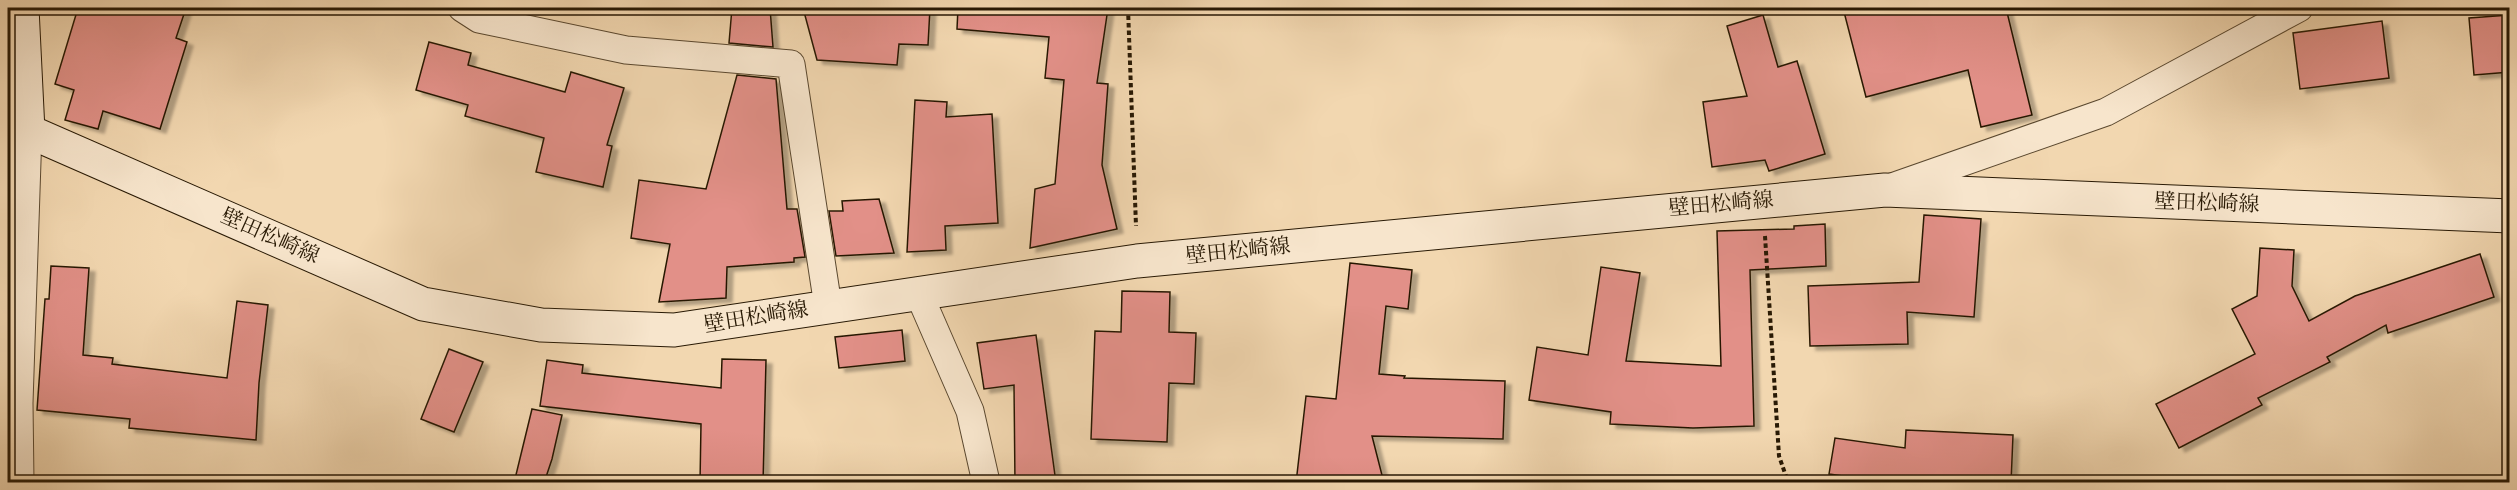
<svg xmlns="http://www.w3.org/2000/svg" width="2517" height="490" font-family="Cardo,'Noto Serif JP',serif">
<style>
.building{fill:#e29088;stroke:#281904;stroke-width:1.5;filter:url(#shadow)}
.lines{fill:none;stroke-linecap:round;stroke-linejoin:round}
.street-casing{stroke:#5a482f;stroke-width:29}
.secondary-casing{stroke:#281904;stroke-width:35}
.path{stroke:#281904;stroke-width:4;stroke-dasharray:4.5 3;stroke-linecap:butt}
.street{stroke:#f7e5cc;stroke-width:27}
.secondary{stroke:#f7e5cc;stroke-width:33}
.labels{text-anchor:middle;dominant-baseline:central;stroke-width:6;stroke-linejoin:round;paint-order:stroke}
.street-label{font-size:21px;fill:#281904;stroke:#f7e5cc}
</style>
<defs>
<filter id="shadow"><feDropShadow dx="6" dy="4" stdDeviation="1.5" flood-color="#0004"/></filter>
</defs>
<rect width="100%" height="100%" fill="#f2d7b0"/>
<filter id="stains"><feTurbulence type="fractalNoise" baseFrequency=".00333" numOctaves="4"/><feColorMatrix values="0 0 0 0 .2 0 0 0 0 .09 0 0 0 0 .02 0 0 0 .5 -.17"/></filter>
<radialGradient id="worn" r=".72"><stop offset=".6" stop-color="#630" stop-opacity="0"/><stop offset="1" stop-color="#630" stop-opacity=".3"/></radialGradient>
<g class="building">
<path d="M78 8H186L176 38 187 42 160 129 103 111 98 129 65 120 74 90 55 84Z"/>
<path d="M732 8H770L773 47 729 43Z"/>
<path d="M803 8H930L928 45 899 44 897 65 817 60Z"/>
<path d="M958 8H1108L1097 83 1108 84 1102 165 1117 229 1030 248 1035 189 1055 184 1064 80 1045 78 1049 37 957 29Z"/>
<path d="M1843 8H2006L2032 115 1981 127 1968 70 1866 97Z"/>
<path d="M1763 15 1778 67 1797 61 1825 154 1769 171 1765 160 1712 167 1703 102 1747 96 1727 26Z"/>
<path d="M2510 15V72L2474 75 2469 18Z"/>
<path d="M2382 21 2389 78 2300 89 2293 33Z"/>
<path d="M429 42 471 53 468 65 565 92 571 72 624 88 607 145 612 146 603 187 536 172 544 138 465 116 468 105 416 90Z"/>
<path d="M737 75 776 79 787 209H797L805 257 794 258V262L727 267 726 298 659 302 670 244 631 238 639 180 706 189Z"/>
<path d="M915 100 947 102 946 117 992 114 998 223 945 226 946 250 907 252Z"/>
<path d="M879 199 894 253 836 256 829 211H843L842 201Z"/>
<path d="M1924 215 1981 219 1974 317 1907 312 1908 344 1810 346 1808 286 1919 282Z"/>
<path d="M1825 224 1826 266 1750 270 1754 426 1693 428 1610 424 1611 412 1529 400 1537 347 1588 355 1601 267 1640 273 1626 361 1721 366 1717 231 1794 229V226Z"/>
<path d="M2260 248 2294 250 2292 286 2309 321 2355 296 2480 254 2494 297 2388 333 2386 325 2327 357 2330 362 2258 398 2262 405 2179 448 2156 404 2255 354 2232 309 2257 296Z"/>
<path d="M1350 263 1412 270 1408 309 1386 306 1379 374 1405 376 1404 378 1505 381 1503 439 1372 436 1384 483H1296L1306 396 1336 399Z"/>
<path d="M51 266 89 268 83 355 113 358 112 364 227 378 237 301 268 305 259 383 256 440 129 428 130 419 37 410 45 299H49Z"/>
<path d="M1122 291 1170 292 1169 332 1196 333 1194 384 1169 383 1167 442 1091 439 1095 331 1121 332Z"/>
<path d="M902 330 905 361 839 368 835 337Z"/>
<path d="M1036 335 1056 483H1015L1014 385 984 389 977 343Z"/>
<path d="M449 349 483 362 454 432 421 419Z"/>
<path d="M722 359 766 360 763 483H700L701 424 540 406 547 360 583 365 582 373 721 388Z"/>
<path d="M532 409 562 415 552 459 544 483H514Z"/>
<path d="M1906 430 2013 435 2011 483 1858 476 1857 478 1829 474 1835 438 1905 448Z"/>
</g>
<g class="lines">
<g class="street-casing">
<g id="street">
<path d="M462 8 479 19 626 50 791 64 828 306"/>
<path d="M1892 187 2106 112 2299 8"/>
<path d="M919 294 970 411 986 482"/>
<path d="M20 482 19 403 28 131"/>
</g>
</g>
<g class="secondary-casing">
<g id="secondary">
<path d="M22 8 28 131"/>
<path d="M8 125 28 131 423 304 541 325 674 330 1137 261 1885 190 2510 216"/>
</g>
</g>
<g class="path">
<path d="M1128 8 1136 226"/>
<path d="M1765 236 1779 456 1788 482"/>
</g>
<use href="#street" class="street"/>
<use href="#secondary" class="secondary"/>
</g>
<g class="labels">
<g class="street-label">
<text transform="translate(2207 203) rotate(2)">壁田松崎線</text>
<text transform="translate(1721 204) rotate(-5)">壁田松崎線</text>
<text transform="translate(270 236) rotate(24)">壁田松崎線</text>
<text transform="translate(1238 251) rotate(-6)">壁田松崎線</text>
<text transform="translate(756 317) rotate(-9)">壁田松崎線</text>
</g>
</g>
<rect width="2517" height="490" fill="none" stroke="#f2d7b0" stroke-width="30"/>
<rect x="9" y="9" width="2499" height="472" fill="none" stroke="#281904" stroke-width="3"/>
<rect x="15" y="15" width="2487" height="460" fill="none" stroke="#281904" stroke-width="1.5"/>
<rect width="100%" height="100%" filter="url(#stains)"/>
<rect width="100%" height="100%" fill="url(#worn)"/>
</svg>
